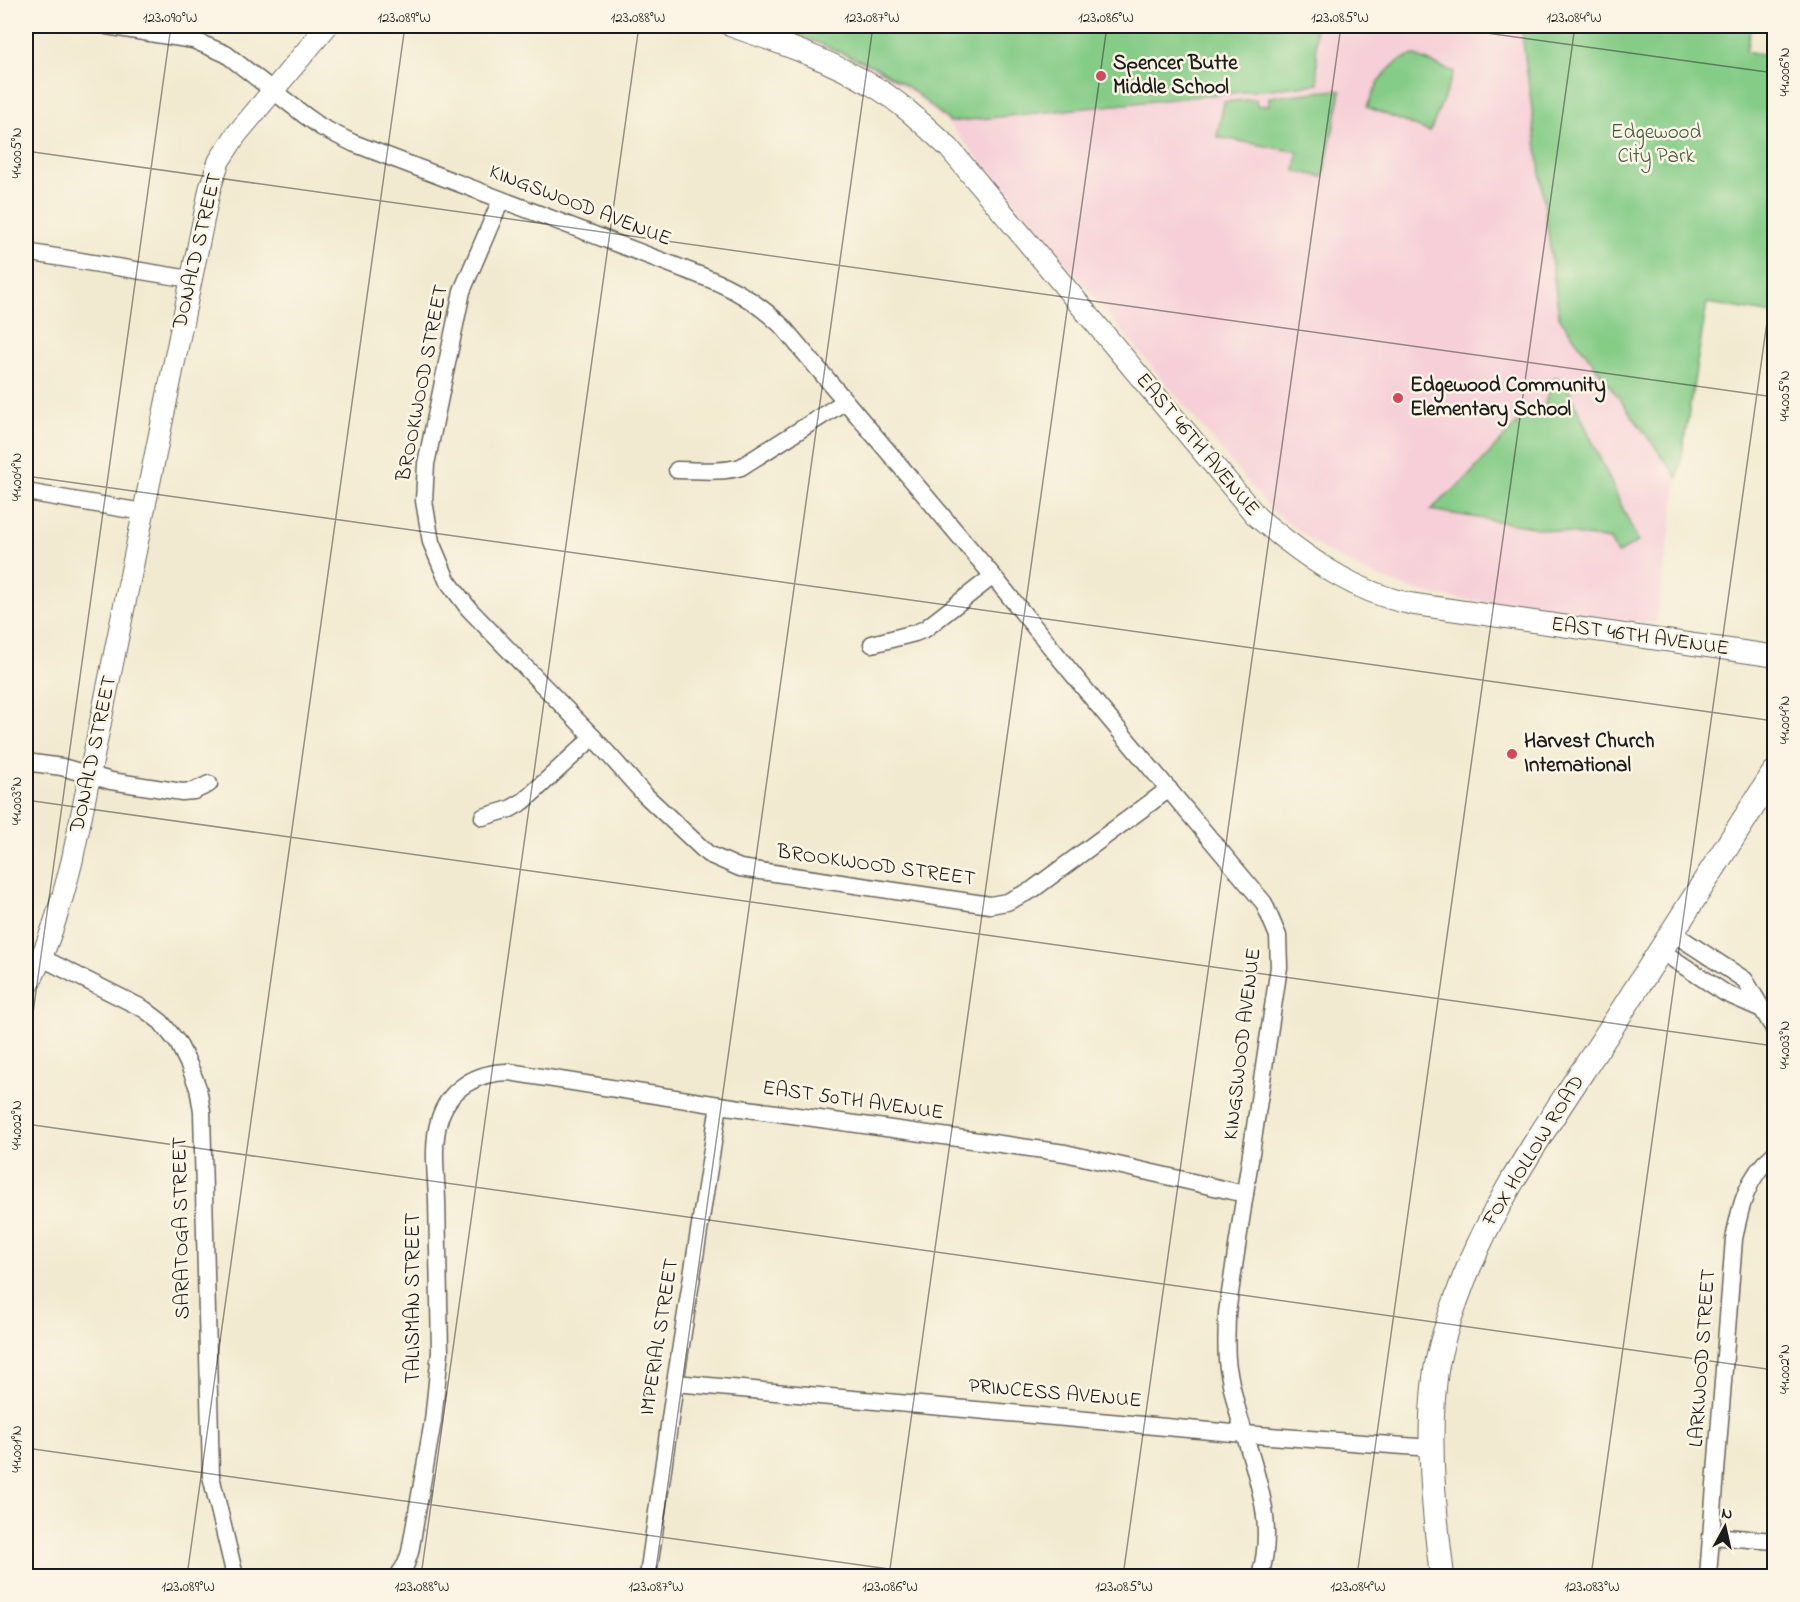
<svg xmlns="http://www.w3.org/2000/svg" width="1800" height="1602" font-family="'Indie Flower',sans-serif">
<style>
.built{fill:#f6cfd8}
.green{fill:#85cc87;stroke:#507452;stroke-width:1.5}
.lines{fill:none;stroke-linecap:round;stroke-linejoin:round}
.minor-casing{stroke:#67645b;stroke-width:19}
.tertiary-casing{stroke:#67645b;stroke-width:23}
.secondary-casing{stroke:#67645b;stroke-width:26}
.minor{stroke:#fff;stroke-width:16}
.tertiary{stroke:#fff;stroke-width:21}
.secondary{stroke:#fff;stroke-width:24}
.ticks{fill:none;stroke:#1c1c1c;stroke-width:1.5;stroke-opacity:0.45}
.poi-dot{fill:#d1495b;stroke:#fcf5e5;stroke-width:2}
.labels{text-anchor:middle;dominant-baseline:central;stroke-width:5;stroke-linejoin:round;paint-order:stroke}
.poi-label{font-size:21px;font-weight:bold;fill:#1c1c1c;stroke:#fcf5e5;text-anchor:start}
.park-label{font-size:21px;fill:#415a41;stroke:#fcf5e5}
.street-label{font-size:21px;fill:#1c1c1c;stroke:#fcf5e5}
.neatline{fill:none;stroke:#1c1c1c;stroke-width:2}
.ticks-label{font-size:15px;text-anchor:middle;fill:#1c1c1c}
</style>
<rect width="100%" height="100%" fill="#fcf5e5"/>
<filter id="ink" filterUnits="userSpaceOnUse"><feTurbulence type="fractalNoise" baseFrequency=".0167" numOctaves="2"/><feDisplacementMap in="SourceGraphic" scale="12" xChannelSelector="R" yChannelSelector="G"/><feConvolveMatrix kernelMatrix="1 2 1 2 8 2 1 2 1" color-interpolation-filters="sRGB"/></filter>
<filter id="wash" filterUnits="userSpaceOnUse"><feTurbulence type="fractalNoise" baseFrequency=".008" numOctaves="4" result="noise"/><feDisplacementMap in="SourceGraphic" scale="24" xChannelSelector="R" yChannelSelector="G"/><feGaussianBlur stdDeviation="1.35" result="paint"/><feColorMatrix in="noise" values="0 0 0 0 0 0 0 0 0 0 0 0 0 0 0 0 0 1.4 0 .05"/><feComposite in="paint" operator="in"/></filter>
<g filter="url(#wash)">
<rect width="100%" height="100%" fill="#f2ead0"/>
<path class="built" d="M766 26H1521L1559 317 1678 478 1656 624 1433 595 1414 590 1370 574 1326 551 1272 511 952 127 911 93 878 72 839 53Z"/>
<g class="green">
<path d="M777 26H1315L1318 84 950 122 911 89 878 68Z"/>
<path d="M1521 26H1751L1746 52 1774 57V314L1707 303 1678 478 1559 317Z"/>
<path d="M1413 55 1454 72 1430 132 1367 107C1376 84 1388 62 1413 55Z"/>
<path d="M1336 90 1341 91 1323 177 1295 171 1298 152 1217 137 1224 102 1256 99 1257 106 1269 105V97Z"/>
<path d="M1556 377 1565 381 1638 542 1617 554 1610 540 1430 510 1462 483 1532 407 1539 406V410L1544 407 1552 381Z"/>
</g>
</g>
<g filter="url(#ink)">
<g class="lines">
<g class="minor-casing">
<g id="minor">
<path d="M107 26 193 40 226 54 303 114 321 127 353 143 707 278C736 289 759 304 782 326L993 576 1097 704 1264 903 1278 936 1279 967 1227 1313C1227 1330 1225 1351 1228 1368 1232 1391 1238 1414 1245 1436 1259 1484 1275 1526 1260 1576"/>
<path d="M501 200 462 291 426 464 424 501 431 542 447 580 469 609 593 737 644 794 708 854 740 868 990 905 1007 902 1032 890 1169 789"/>
<path d="M26 252 190 279"/>
<path d="M677 470C698 470 720 473 741 467L844 402"/>
<path d="M26 492 143 512"/>
<path d="M872 644 915 633 925 629 993 576"/>
<path d="M26 762 62 767 111 781 182 792 194 791 209 784"/>
<path d="M483 817 510 809 524 801 593 737"/>
<path d="M1673 933 1745 980 1774 1029"/>
<path d="M1661 951 1725 993 1764 1010"/>
<path d="M42 958 144 1009 161 1022 178 1043 189 1065 198 1088 202 1111 211 1476 235 1576"/>
<path d="M675 1383 1244 1434 1431 1448"/>
<path d="M1712 1536 1774 1541"/>
<path d="M398 1576 406 1564 410 1552 433 1421 440 1352C439 1301 438 1250 437 1199 436 1174 432 1145 439 1121 448 1088 478 1072 509 1072L719 1105 1065 1153 1245 1194"/>
<path d="M648 1576 675 1383 719 1105"/>
<path d="M1708 1576 1734 1239C1740 1207 1747 1176 1774 1154"/>
</g>
</g>
<g class="tertiary-casing">
<g id="tertiary">
<path d="M731 26C780 43 830 60 875 87 902 103 926 127 949 148L1257 517C1303 555 1352 592 1412 604L1774 656"/>
<path d="M26 990C49 945 60 909 72 861L210 188 219 161 236 135 327 26"/>
</g>
</g>
<g class="secondary-casing">
<path id="secondary" d="M1442 1576C1434 1511 1427 1444 1435 1378 1438 1352 1446 1327 1455 1303 1489 1203 1553 1117 1611 1028 1666 943 1720 858 1774 773"/>
</g>
<use href="#minor" class="minor"/>
<use href="#tertiary" class="tertiary"/>
<use href="#secondary" class="secondary"/>
</g>
</g>
<path class="ticks" d="M1436 26 1774 73M26 151 1774 397M26 476 1774 721M26 800 1774 1046M26 1063 171 26M26 1124 1774 1370M26 1448 939 1576M187 1576 405 26M421 1576 639 26M655 1576 873 26M889 1576 1107 26M1123 1576 1341 26M1357 1576 1575 26M1591 1576 1774 272"/>
<g class="poi-dot">
<circle cx="1101" cy="76" r="6"/>
<circle cx="1398" cy="398" r="6"/>
<circle cx="1512" cy="754" r="6"/>
</g>
<g class="labels">
<g class="poi-label">
<text x="1113" y="64">Spencer Butte<tspan x="1113" dy="24">Middle School</tspan></text>
<text x="1410" y="386">Edgewood Community<tspan x="1410" dy="24">Elementary School</tspan></text>
<text x="1524" y="742">Harvest Church<tspan x="1524" dy="24">International</tspan></text>
</g>
<g class="park-label">
<text x="1656" y="133">Edgewood<tspan x="1656" dy="24">City Park</tspan></text>
</g>
<g class="street-label">
<text transform="translate(580 206) rotate(21)">KINGSWOOD AVENUE</text>
<text transform="translate(198 251) rotate(-77)">DONALD STREET</text>
<text transform="translate(423 383) rotate(-79)">BROOKWOOD STREET</text>
<text transform="translate(1197 445) rotate(50)">EAST 46TH AVENUE</text>
<text transform="translate(1640 637) rotate(8)">EAST 46TH AVENUE</text>
<text transform="translate(94 754) rotate(-78)">DONALD STREET</text>
<text transform="translate(876 866) rotate(8)">BROOKWOOD STREET</text>
<text transform="translate(1243 1044) rotate(-83)">KINGSWOOD AVENUE</text>
<text transform="translate(853 1101) rotate(8)">EAST 50TH AVENUE</text>
<text transform="translate(1534 1151) rotate(-58)">FOX HOLLOW ROAD</text>
<text transform="translate(182 1228) rotate(-91)">SARATOGA STREET</text>
<text transform="translate(414 1298) rotate(-90)">TALISMAN STREET</text>
<text transform="translate(660 1337) rotate(-81)">IMPERIAL STREET</text>
<text transform="translate(1703 1358) rotate(-86)">LARKWOOD STREET</text>
<text transform="translate(1055 1394) rotate(5)">PRINCESS AVENUE</text>
</g>
</g>
<rect width="1800" height="1602" fill="none" stroke="#fcf5e5" stroke-width="66"/>
<g transform="translate(1725 1527) rotate(8)" stroke="#fcf5e5" stroke-width="4.5" paint-order="stroke">
<path d="M0-4.5L10 22L0 15L-10 22Z" fill="#1c1c1c"/>
<text y="-9" font-size="16" font-weight="bold" text-anchor="middle" fill="#1c1c1c">N</text>
</g>
<rect x="33" y="33" width="1734" height="1536" class="neatline"/>
<g class="ticks-label">
<text x="170" y="22">123.090°W</text>
<text x="404" y="22">123.089°W</text>
<text x="638" y="22">123.088°W</text>
<text x="872" y="22">123.087°W</text>
<text x="1106" y="22">123.086°W</text>
<text x="1340" y="22">123.085°W</text>
<text x="1574" y="22">123.084°W</text>
<text transform="translate(1784 72) rotate(-90)" y="5">44.006°N</text>
<text transform="translate(16 153) rotate(-90)" y="5">44.005°N</text>
<text transform="translate(1784 396) rotate(-90)" y="5">44.005°N</text>
<text transform="translate(16 477) rotate(-90)" y="5">44.004°N</text>
<text transform="translate(1784 720) rotate(-90)" y="5">44.004°N</text>
<text transform="translate(16 801) rotate(-90)" y="5">44.003°N</text>
<text transform="translate(1784 1045) rotate(-90)" y="5">44.003°N</text>
<text transform="translate(16 1125) rotate(-90)" y="5">44.002°N</text>
<text transform="translate(1784 1369) rotate(-90)" y="5">44.002°N</text>
<text transform="translate(16 1449) rotate(-90)" y="5">44.001°N</text>
<text x="188" y="1591">123.089°W</text>
<text x="422" y="1591">123.088°W</text>
<text x="656" y="1591">123.087°W</text>
<text x="890" y="1591">123.086°W</text>
<text x="1124" y="1591">123.085°W</text>
<text x="1358" y="1591">123.084°W</text>
<text x="1592" y="1591">123.083°W</text>
</g>
</svg>
